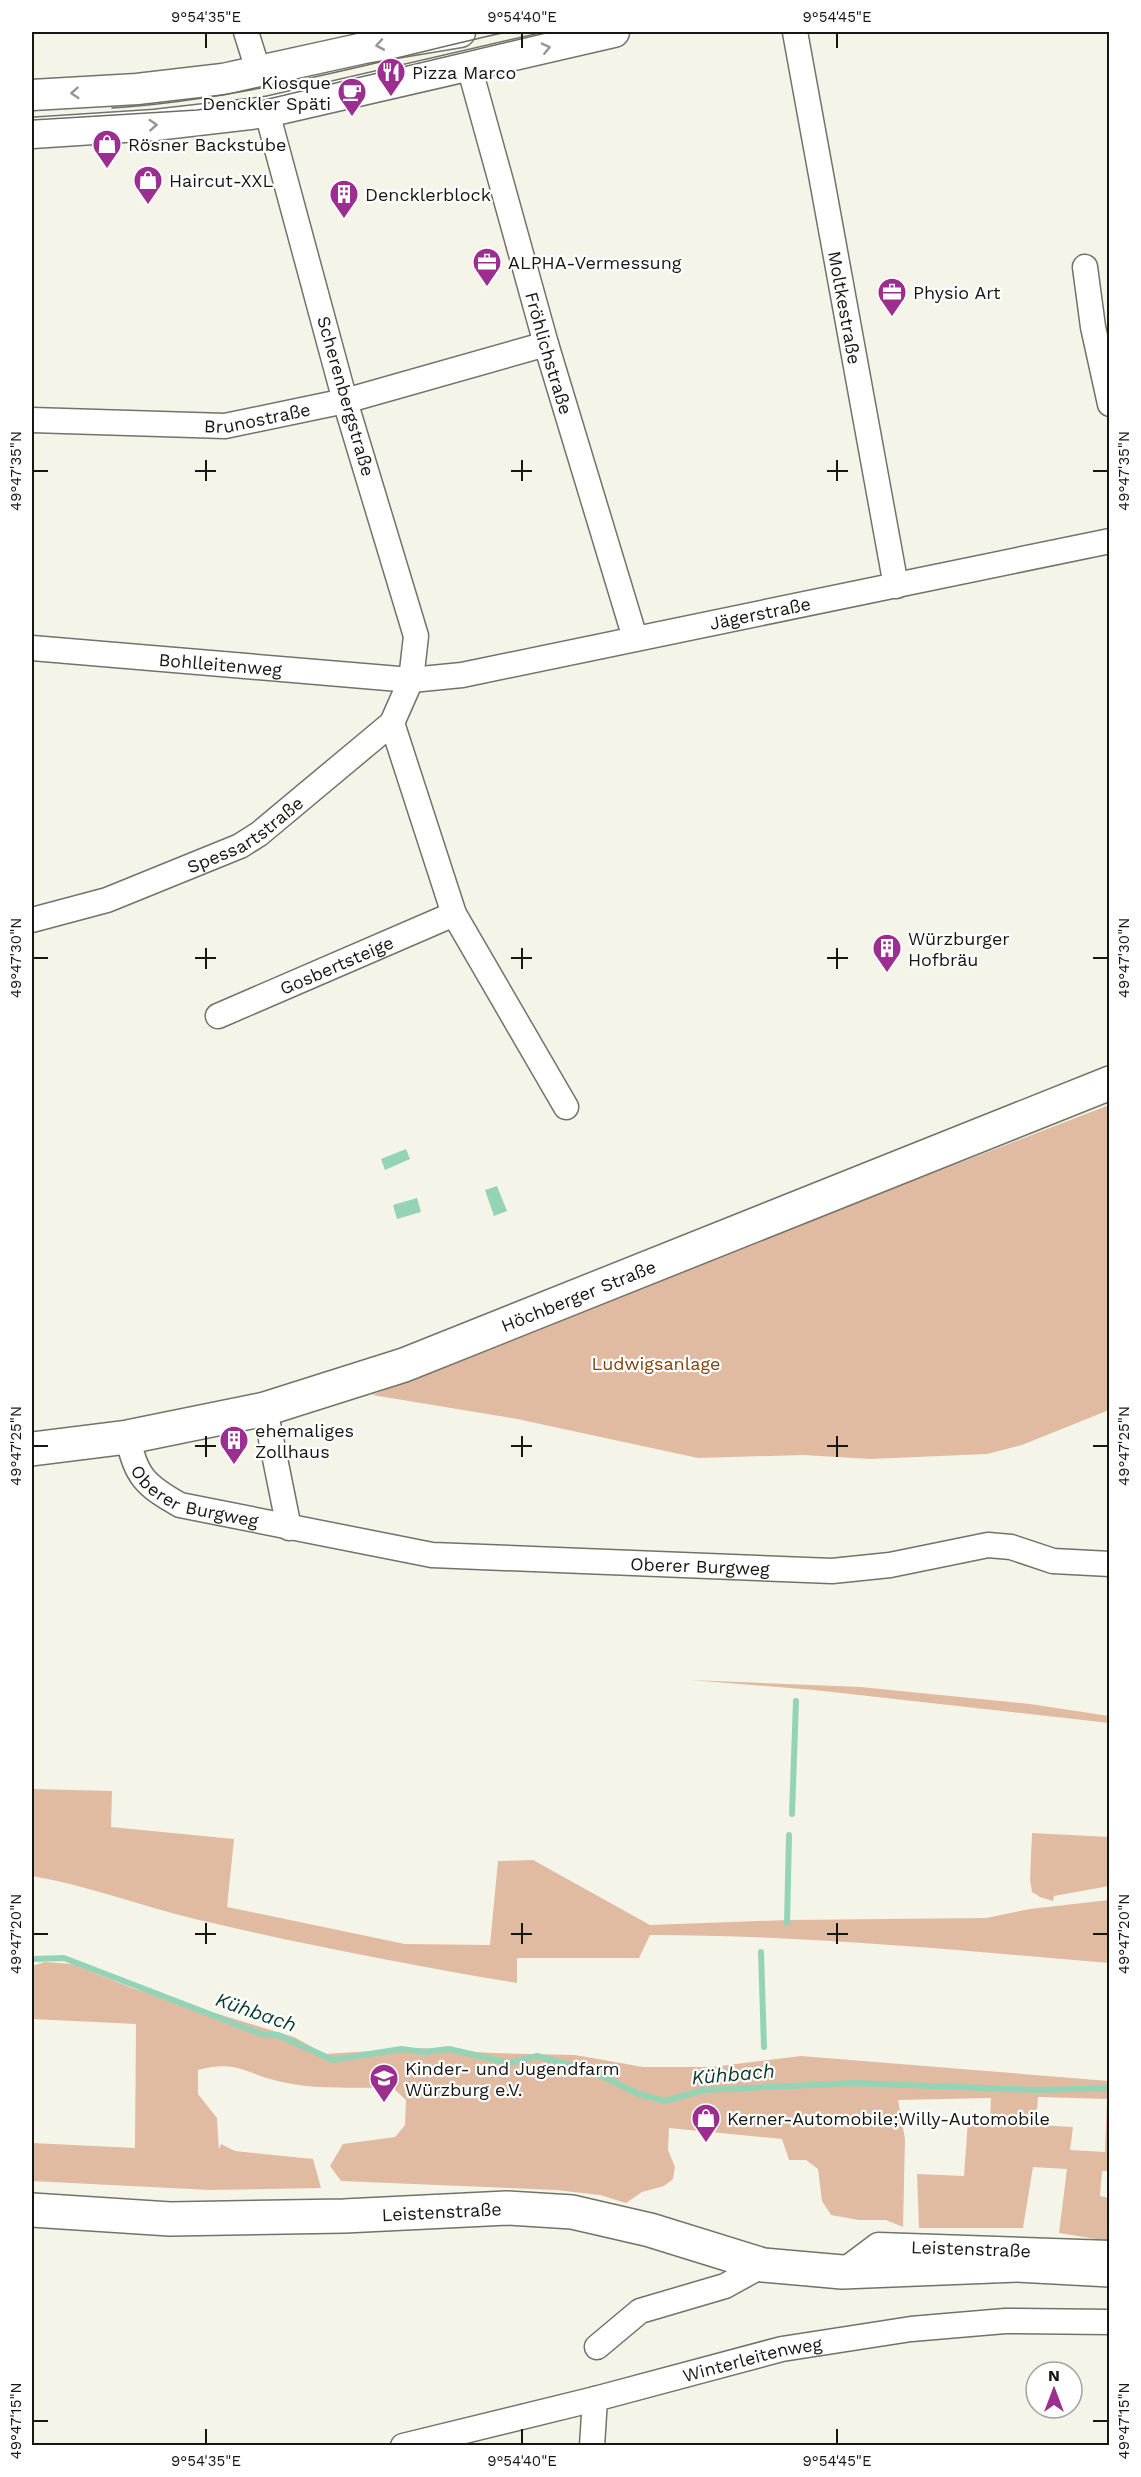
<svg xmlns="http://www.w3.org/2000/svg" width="1141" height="2477" font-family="'Work Sans',sans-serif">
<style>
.green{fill:#e1bba1;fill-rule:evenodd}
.water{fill:#95d3b7}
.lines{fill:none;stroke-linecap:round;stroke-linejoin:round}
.stream{stroke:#95d3b7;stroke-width:6}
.minor-casing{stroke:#727368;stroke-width:27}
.tertiary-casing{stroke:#727368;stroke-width:33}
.secondary-casing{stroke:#727368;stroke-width:36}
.primary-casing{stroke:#727368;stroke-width:36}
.minor{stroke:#fff;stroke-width:24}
.tertiary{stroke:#fff;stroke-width:30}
.secondary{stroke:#fff;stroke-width:33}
.primary{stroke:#fff;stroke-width:33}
.tram{stroke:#6d6d66;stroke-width:1.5}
.oneway{stroke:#969694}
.ticks{fill:none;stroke:#161612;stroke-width:2}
.labels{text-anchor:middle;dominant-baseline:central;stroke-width:4.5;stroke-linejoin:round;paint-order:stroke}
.poi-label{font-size:18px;fill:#161612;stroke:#fff;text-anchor:start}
.street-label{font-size:18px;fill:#161612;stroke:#fff}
.park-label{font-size:18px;fill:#80430d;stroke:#fff}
.water-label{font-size:20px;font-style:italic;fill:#083d2b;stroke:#fff}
.neatline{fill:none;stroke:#161612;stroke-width:2}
.ticks-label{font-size:15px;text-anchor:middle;fill:#161612}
</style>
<rect width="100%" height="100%" fill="#f4f5e8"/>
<g class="green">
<path d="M1109 1105V1410L1022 1445 987 1454 870 1459 803 1455 698 1458 517 1419 372 1395 635 1288Z"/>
<path d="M690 1680 861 1687 1030 1704 1109 1716V1723L814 1690Z"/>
<path d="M32 1789 112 1791 111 1827 234 1839 227 1907 405 1944 490 1945 498 1861 533 1860 650 1925 787 1920 986 1918 1030 1909 1109 1900V1963C956 1950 804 1935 650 1935L639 1958H517V1983C409 1965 301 1944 195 1919 140 1906 87 1885 32 1876Z"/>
<path d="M1032 1833 1109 1837V1886L1054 1896 1053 1901 1040 1897 1032 1892 1030 1880Z"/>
<path d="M45 1962 72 1964 135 1989 294 2037 325 2054 420 2048 492 2053 575 2055 643 2067H712L801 2056 1109 2081V2171H1102L1100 2196 1109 2198V2241L1059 2233 1067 2169 1033 2167 1023 2228H919L917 2174 964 2176 968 2120 990 2121 991 2098 898 2100 905 2139 903 2227 886 2220H859L831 2215 822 2201 818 2169 806 2160H789L782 2139 669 2128 668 2150 675 2167 673 2179 664 2186 642 2192 626 2203 600 2195 556 2190 341 2181 330 2166 343 2144 395 2137 405 2125 406 2100 393 2088C356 2087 318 2090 282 2082 246 2075 240 2059 198 2070V2094L217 2118 219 2150 221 2144 235 2151 313 2159 321 2188 210 2190 32 2181V2143L135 2148 136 2024 32 2019V1966ZM1038 2097 1107 2099 1105 2152 1070 2150 1073 2127 1036 2125Z"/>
</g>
<g class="water">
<path d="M406 1149 410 1159 385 1170 381 1159Z"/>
<path d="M497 1186 507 1211 494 1216 485 1190Z"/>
<path d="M417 1198 421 1212 397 1219 393 1205Z"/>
</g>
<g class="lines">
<g class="stream">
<path d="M792 1814 796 1701"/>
<path d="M787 1923 789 1835"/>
<path d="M761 1952 764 2047"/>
<path d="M32 1959 64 1958 264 2035H278L333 2060 401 2049 424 2052 449 2049 510 2063 537 2056 589 2070 639 2094 665 2101 704 2090 855 2083 1037 2090 1110 2088"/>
</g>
<g class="minor-casing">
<g id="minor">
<path d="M246 32 258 70"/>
<path id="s1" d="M795 32 896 586"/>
<path id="s2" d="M469 66 546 344 635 638"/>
<path d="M1085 267 1093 327 1110 404"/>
<path id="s3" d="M32 420 225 426 345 401 546 344"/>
<path id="s4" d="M32 648 411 680 462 675C677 629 894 586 1110 541"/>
<path d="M392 723 454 914 566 1107"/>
<path id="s5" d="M32 920 107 900 240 846 259 834 392 723 411 680 416 636 345 401 267 112"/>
<path id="s6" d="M218 1016 454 914"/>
<path d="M265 1409 289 1528"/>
<path id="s7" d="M128 1437C135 1476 146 1486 180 1505L432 1555 832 1571 890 1565 988 1545 1011 1547 1053 1561 1110 1564"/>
<path id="s8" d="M842 2272 878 2245 1110 2253"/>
<path d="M597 2347 640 2311 725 2286 763 2265"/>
<path id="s9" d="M403 2446 595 2399 782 2349 911 2329 1005 2321 1110 2322"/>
<path d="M592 2446 595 2399"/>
</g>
</g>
<g class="tertiary-casing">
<g id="tertiary">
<path d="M32 95 137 89 223 79 364 48 460 32"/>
<path d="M32 133 155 125 267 112 614 32"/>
</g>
</g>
<g class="secondary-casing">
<g id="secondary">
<path id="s10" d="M32 2210 170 2219 344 2216 507 2208 572 2212 650 2230 763 2265 842 2272 1017 2265 1110 2270"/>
</g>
</g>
<g class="primary-casing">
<g id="primary">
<path id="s11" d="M32 1449 128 1437 265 1409 404 1365 1110 1083"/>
</g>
</g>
<use href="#minor" class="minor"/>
<use href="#tertiary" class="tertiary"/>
<use href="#secondary" class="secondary"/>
<use href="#primary" class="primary"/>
<g class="tram">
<path d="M112 108C247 99 375 62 506 32"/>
<path d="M32 120 197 110 264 100 550 32"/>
</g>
</g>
<defs><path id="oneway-chevron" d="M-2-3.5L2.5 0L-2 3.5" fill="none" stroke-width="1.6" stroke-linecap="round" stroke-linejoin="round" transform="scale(1.5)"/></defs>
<g class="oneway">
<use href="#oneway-chevron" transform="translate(380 45) rotate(170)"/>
<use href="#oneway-chevron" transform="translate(546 48) rotate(-13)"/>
<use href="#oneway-chevron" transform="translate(75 93) rotate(176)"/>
<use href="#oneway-chevron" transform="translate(153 125) rotate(-4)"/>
</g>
<path class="ticks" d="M206 33V48M522 33V48M837 33V48M206 460V481M522 460V481M837 460V481M33 471H48M195 471H216M511 471H532M827 471H848M1093 471H1108M206 948V969M522 948V969M837 948V969M33 958H48M195 958H216M511 958H532M827 958H848M1093 958H1108M206 1436V1457M522 1436V1457M837 1436V1457M33 1446H48M195 1446H216M511 1446H532M827 1446H848M1093 1446H1108M206 1923V1944M522 1923V1944M837 1923V1944M33 1934H48M195 1934H216M511 1934H532M827 1934H848M1093 1934H1108M33 2421H48M1093 2421H1108M206 2429V2444M522 2429V2444M837 2429V2444"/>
<defs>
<g id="restaurant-pin" transform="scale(1.5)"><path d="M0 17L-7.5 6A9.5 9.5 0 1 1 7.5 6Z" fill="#9b2e8e" stroke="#fff"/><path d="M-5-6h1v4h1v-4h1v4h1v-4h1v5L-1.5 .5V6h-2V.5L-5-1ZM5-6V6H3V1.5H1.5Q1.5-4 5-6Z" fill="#fff"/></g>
<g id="cafe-pin" transform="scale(1.5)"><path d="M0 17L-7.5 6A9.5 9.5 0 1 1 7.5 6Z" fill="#9b2e8e" stroke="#fff"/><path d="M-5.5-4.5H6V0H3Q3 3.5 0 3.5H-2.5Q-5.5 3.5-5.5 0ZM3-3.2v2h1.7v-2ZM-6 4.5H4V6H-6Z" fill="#fff"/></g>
<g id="shop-pin" transform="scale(1.5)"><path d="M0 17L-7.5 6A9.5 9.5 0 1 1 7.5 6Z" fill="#9b2e8e" stroke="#fff"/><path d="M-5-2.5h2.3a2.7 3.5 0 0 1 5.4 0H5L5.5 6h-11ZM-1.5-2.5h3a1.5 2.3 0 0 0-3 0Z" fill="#fff"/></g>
<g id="building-pin" transform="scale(1.5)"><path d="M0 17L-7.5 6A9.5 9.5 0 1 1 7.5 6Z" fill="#9b2e8e" stroke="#fff"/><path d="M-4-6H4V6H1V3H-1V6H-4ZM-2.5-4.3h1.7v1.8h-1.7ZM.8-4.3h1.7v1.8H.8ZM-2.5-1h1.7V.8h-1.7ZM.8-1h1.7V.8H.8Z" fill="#fff"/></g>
<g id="office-pin" transform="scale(1.5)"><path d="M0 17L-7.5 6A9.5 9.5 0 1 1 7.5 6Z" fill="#9b2e8e" stroke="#fff"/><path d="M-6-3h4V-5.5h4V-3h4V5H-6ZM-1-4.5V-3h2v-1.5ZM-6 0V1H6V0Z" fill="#fff"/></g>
<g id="school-pin" transform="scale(1.5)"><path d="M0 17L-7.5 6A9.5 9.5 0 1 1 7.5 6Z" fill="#9b2e8e" stroke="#fff"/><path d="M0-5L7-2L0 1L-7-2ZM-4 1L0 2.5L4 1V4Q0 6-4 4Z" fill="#fff"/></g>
</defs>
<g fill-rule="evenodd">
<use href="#restaurant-pin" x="391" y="72"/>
<use href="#cafe-pin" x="352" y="92"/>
<use href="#shop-pin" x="107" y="144"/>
<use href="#shop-pin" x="148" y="180"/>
<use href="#building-pin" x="344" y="194"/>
<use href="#office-pin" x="487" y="262"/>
<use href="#office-pin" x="892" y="292"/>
<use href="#building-pin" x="887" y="948"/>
<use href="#building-pin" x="234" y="1440"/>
<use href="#school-pin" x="384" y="2078"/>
<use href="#shop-pin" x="706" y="2118"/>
</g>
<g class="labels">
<g class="poi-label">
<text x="412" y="72">Pizza Marco</text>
<text x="331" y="82" text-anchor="end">Kiosque<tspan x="331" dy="21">Denckler Späti</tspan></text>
<text x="128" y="144">Rösner Backstube</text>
<text x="169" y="180">Haircut-XXL</text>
<text x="365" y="194">Dencklerblock</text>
<text x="508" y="262">ALPHA-Vermessung</text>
<text x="913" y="292">Physio Art</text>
<text x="908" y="938">Würzburger<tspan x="908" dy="21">Hofbräu</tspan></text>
<text x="255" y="1430">ehemaliges<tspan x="255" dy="21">Zollhaus</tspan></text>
<text x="405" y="2068">Kinder- und Jugendfarm<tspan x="405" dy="21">Würzburg e.V.</tspan></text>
<text x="727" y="2118">Kerner-Automobile;Willy-Automobile</text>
</g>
<g class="street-label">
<text stroke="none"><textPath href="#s1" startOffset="280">Moltkestraße</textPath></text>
<text stroke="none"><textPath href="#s2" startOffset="298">Fröhlichstraße</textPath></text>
<text transform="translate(346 396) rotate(74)">Scherenbergstraße</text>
<text stroke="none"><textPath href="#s3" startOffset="226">Brunostraße</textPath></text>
<text stroke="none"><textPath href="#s4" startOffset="736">Jägerstraße</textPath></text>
<text stroke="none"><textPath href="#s4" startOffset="189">Bohlleitenweg</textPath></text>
<text stroke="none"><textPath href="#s5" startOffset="231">Spessartstraße</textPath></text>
<text stroke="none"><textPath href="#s6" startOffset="129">Gosbertsteige</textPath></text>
<text stroke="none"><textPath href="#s11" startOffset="570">Höchberger Straße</textPath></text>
<text stroke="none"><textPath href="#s7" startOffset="100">Oberer Burgweg</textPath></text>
<text stroke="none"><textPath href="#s7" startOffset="615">Oberer Burgweg</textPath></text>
<text stroke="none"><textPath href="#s10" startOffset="410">Leistenstraße</textPath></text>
<text stroke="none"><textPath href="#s8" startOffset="138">Leistenstraße</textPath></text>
<text stroke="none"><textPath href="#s9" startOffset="360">Winterleitenweg</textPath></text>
</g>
<g class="park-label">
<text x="656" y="1363">Ludwigsanlage</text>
</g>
<g class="water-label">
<text transform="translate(256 2012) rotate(19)">Kühbach</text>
<text transform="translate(733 2074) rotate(-5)">Kühbach</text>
</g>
</g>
<rect width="1141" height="2477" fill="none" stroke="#ffffff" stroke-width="66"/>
<g transform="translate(1054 2390)"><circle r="28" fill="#ffffff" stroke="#a2a2a0" stroke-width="1.5"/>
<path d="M0-4.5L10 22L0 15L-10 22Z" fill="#9b2e8e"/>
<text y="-9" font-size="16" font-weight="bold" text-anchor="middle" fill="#161612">N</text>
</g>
<rect x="33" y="33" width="1075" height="2411" class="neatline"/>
<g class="ticks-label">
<text x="206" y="22">9°54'35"E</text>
<text x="522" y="22">9°54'40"E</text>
<text x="837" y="22">9°54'45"E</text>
<text transform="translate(16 471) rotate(-90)" y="5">49°47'35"N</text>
<text transform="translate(1124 471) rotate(-90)" y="5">49°47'35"N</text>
<text transform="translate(16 958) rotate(-90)" y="5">49°47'30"N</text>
<text transform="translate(1124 958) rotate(-90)" y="5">49°47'30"N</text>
<text transform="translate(16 1446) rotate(-90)" y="5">49°47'25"N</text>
<text transform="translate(1124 1446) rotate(-90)" y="5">49°47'25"N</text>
<text transform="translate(16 1934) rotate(-90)" y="5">49°47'20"N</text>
<text transform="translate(1124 1934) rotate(-90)" y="5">49°47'20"N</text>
<text transform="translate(16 2421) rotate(-90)" y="5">49°47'15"N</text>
<text transform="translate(1124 2421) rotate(-90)" y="5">49°47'15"N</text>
<text x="206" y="2466">9°54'35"E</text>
<text x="522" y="2466">9°54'40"E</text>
<text x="837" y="2466">9°54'45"E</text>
</g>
</svg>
